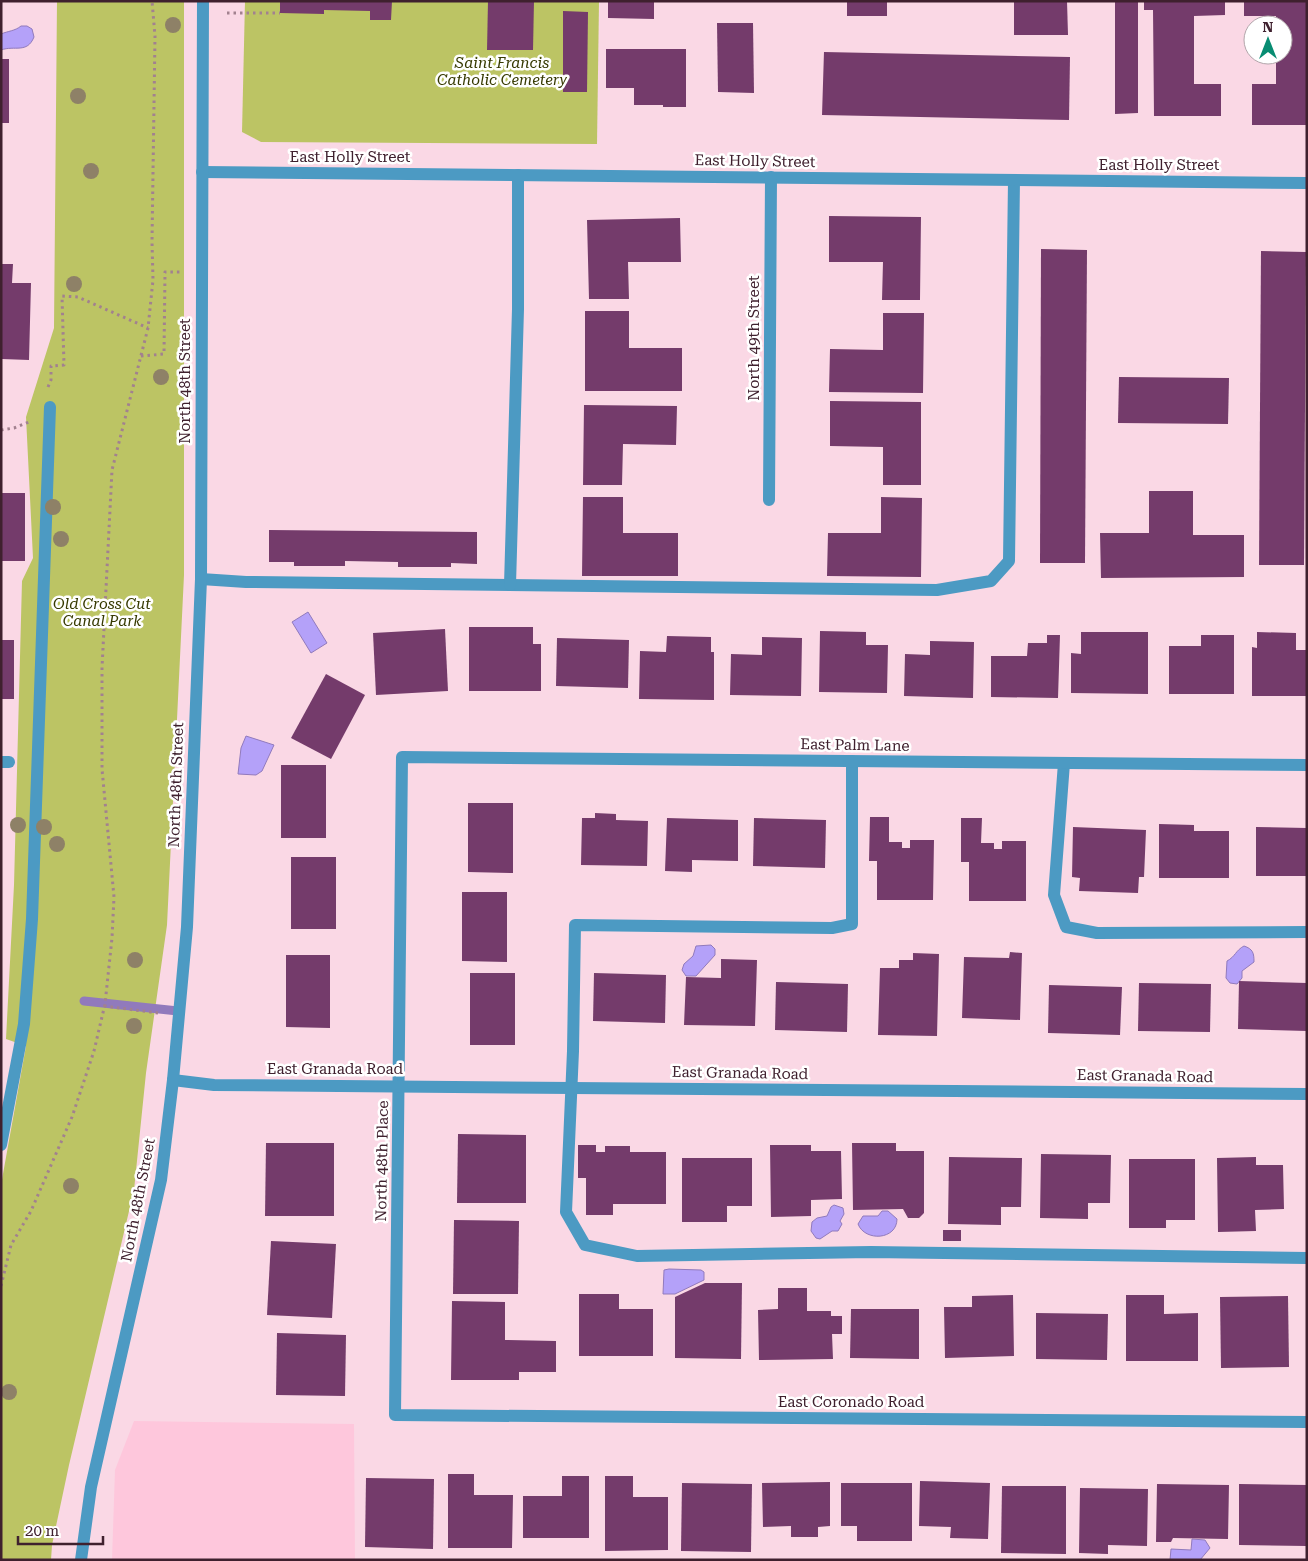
<svg xmlns="http://www.w3.org/2000/svg" width="1308" height="1561" font-family="'Roboto Serif',serif">
<style>
.built{fill:#fec7dc}
.green{fill:#bcc464}
.water{fill:#b4a1f9;stroke:#917abc}
.lines{fill:none;stroke-linecap:round;stroke-linejoin:round}
.stream{stroke:#917abc;stroke-width:9}
.building{fill:#743b6b}
.path{stroke:#a2818f;stroke-width:3;stroke-dasharray:2.5 4;stroke-linecap:butt}
.service{stroke:#4c9ac3;stroke-width:12}
.minor{stroke:#4c9ac3;stroke-width:12}
.tertiary{stroke:#4c9ac3;stroke-width:12}
.tree{fill:#8e8167}
.labels{text-anchor:middle;dominant-baseline:central;stroke-width:5;stroke-linejoin:round;paint-order:stroke}
.park-label{font-size:15px;font-style:italic;fill:#363900;stroke:#fff}
.street-label{font-size:15px;fill:#3f202e;stroke:#fff}
</style>
<rect width="100%" height="100%" fill="#fad8e5"/>
<path class="built" d="M134 1421 354 1424 355 1560H112L115 1470Z"/>
<g class="green">
<path d="M57 1H184V575L167 925 146 1073 134 1190 69 1465 52 1545 51 1560H1V1185L26 1046 6 1039 14 885 22 581 33 558 26 417 54 328Z"/>
<path d="M245 1H599L597 144 261 142 242 132Z"/>
</g>
<g class="water">
<path d="M21 26H27L32 29 34 37C27 54 15 45 1 50V34C8 31 15 31 21 26Z"/>
<path d="M308 612 327 643 311 653 292 622Z"/>
<path d="M246 736 274 745 262 771 256 775 238 774 241 748Z"/>
<path d="M711 945 715 949V955L696 976H686L682 970 684 964 693 956 696 946Z"/>
<path d="M1244 946C1253 949 1254 953 1254 962L1242 971V978L1237 984 1230 983 1226 978 1227 961C1235 957 1236 950 1244 946Z"/>
<path d="M834 1205 843 1208 844 1214 840 1221 842 1224 838 1231H832L820 1239 816 1238 811 1231 812 1222 817 1218 827 1216 831 1207Z"/>
<path d="M882 1211H888L897 1219C897 1240 865 1242 858 1224L863 1216H878Z"/>
<path d="M669 1269 701 1270 704 1272V1280L675 1294H663L664 1270Z"/>
<path d="M1192 1539 1205 1540 1210 1548 1200 1560H1170L1171 1549 1191 1550Z"/>
</g>
<g class="lines">
<path class="stream" d="M84 1001 178 1011"/>
</g>
<g class="building">
<path d="M280 1H392L391 20H370V11L324 10V14L280 13Z"/>
<path d="M488 1H534L533 50H487Z"/>
<path d="M608 1H654V19L608 18Z"/>
<rect x="847" y="1" width="40" height="15"/>
<path d="M1014 1H1067L1068 35H1014Z"/>
<path d="M1115 1H1138V113L1115 114Z"/>
<path d="M1144 1H1225V15L1194 16V84H1221V116H1154L1153 10H1144Z"/>
<path d="M1244 1H1307V125H1252V84H1276V55H1283V25H1276V16H1244Z"/>
<path d="M563 11 588 12 587 92H563Z"/>
<path d="M717 23H753L754 93 718 92Z"/>
<path d="M606 49H686V107H663V105H634V88H606Z"/>
<path d="M824 52 1070 57 1069 120 822 115Z"/>
<rect x="1" y="59" width="8" height="64"/>
<path d="M829 216 921 217 920 300H882L883 262H829Z"/>
<path d="M680 218 681 262H628L629 299H589L587 220Z"/>
<path d="M1041 249 1087 250 1085 563H1040Z"/>
<path d="M1261 251 1306 252 1304 565H1259Z"/>
<path d="M1 264H13L12 283H31L29 360 2 359Z"/>
<path d="M585 311H629V348H682V391H585Z"/>
<path d="M883 313H924L923 393 829 392 830 349 883 350Z"/>
<path d="M1119 377 1229 378 1228 424 1118 423Z"/>
<path d="M830 401 921 402V485H883V447L830 446Z"/>
<path d="M584 405 677 406 676 445 623 444 622 485H583Z"/>
<path d="M1149 491H1193V535H1244V577L1101 578 1100 533H1149Z"/>
<rect x="1" y="493" width="24" height="68"/>
<path d="M583 497H623V533H678V576H582Z"/>
<path d="M881 497 922 498 921 577 827 576 828 533H881Z"/>
<path d="M269 530 477 532V564L451 563V567H398V562L345 561V566H294V562H269Z"/>
<path d="M469 627H533V644H541V691H469Z"/>
<path d="M445 629 448 691 376 695 373 633Z"/>
<path d="M820 631 866 632V645H888L887 693 819 692Z"/>
<path d="M1081 632H1148V694L1071 693V653L1081 654Z"/>
<path d="M1257 632 1296 633V650H1307V696H1252V647L1257 648Z"/>
<path d="M1047 635H1060L1058 698 991 697V656H1027L1028 643H1047Z"/>
<path d="M1201 635H1234V694H1169V646H1201Z"/>
<path d="M667 636 711 637V652H714V700L639 699 640 651 666 652Z"/>
<path d="M762 637 802 638 801 696 730 695 731 654 762 655Z"/>
<path d="M557 638 629 640 628 688 556 686Z"/>
<rect x="1" y="640" width="13" height="59"/>
<path d="M930 641 974 642 973 698 904 696 905 654 930 655Z"/>
<path d="M326 674 365 695 331 759 291 738Z"/>
<rect x="281" y="765" width="45" height="73"/>
<path d="M468 803H513V873L468 872Z"/>
<path d="M595 813 616 814V820L648 821 647 866 581 865 582 818H595Z"/>
<path d="M870 817H889V842H902V848H910V840H934L933 900H877V861H869Z"/>
<path d="M667 818 738 820V861L692 860V872L665 871Z"/>
<path d="M754 818 826 820 825 868 753 866Z"/>
<path d="M961 818H982L981 843H994V849H1002V841H1026V901H969V862H961Z"/>
<path d="M1159 824 1194 825V831H1229V878H1159Z"/>
<path d="M1073 827 1146 830 1144 877H1139L1138 893 1079 891 1080 878 1072 877Z"/>
<path d="M1256 827 1307 828V876H1256Z"/>
<rect x="291" y="857" width="45" height="72"/>
<path d="M462 892H507V962L462 961Z"/>
<path d="M1010 952 1022 953 1020 1020 962 1018 964 957 1009 958Z"/>
<path d="M913 953 939 954 937 1036 878 1035 880 968H899V960H913Z"/>
<path d="M286 955H330V1028L286 1027Z"/>
<path d="M721 959 757 960 755 1026 684 1025 686 977 721 978Z"/>
<rect x="470" y="973" width="45" height="72"/>
<path d="M594 973 666 975 665 1023 593 1021Z"/>
<path d="M1239 981 1307 983V1031L1238 1029Z"/>
<path d="M776 982 848 984 847 1032 775 1030Z"/>
<path d="M1139 983 1211 984 1210 1032 1138 1031Z"/>
<path d="M1049 985 1122 987 1120 1035 1048 1033Z"/>
<path d="M458 1134 526 1135V1203H457Z"/>
<path d="M266 1143H334V1216H265Z"/>
<path d="M852 1143H896V1151H924V1213L919 1218H908L903 1209 853 1210Z"/>
<path d="M578 1145H596V1152H605V1146H630V1152H666V1204H613V1215H586V1178H578Z"/>
<path d="M770 1145H811V1151H841L842 1199 811 1200V1216L771 1217Z"/>
<path d="M1041 1154 1111 1155 1110 1203H1088V1219L1040 1218Z"/>
<path d="M949 1157 1022 1158 1021 1207H1001V1225L948 1224Z"/>
<path d="M1256 1157V1165H1283L1284 1209 1255 1210 1256 1231 1218 1232 1217 1158Z"/>
<path d="M682 1158H752V1206H727V1222H682Z"/>
<path d="M1129 1159H1195V1220H1166V1228H1129Z"/>
<path d="M454 1220 519 1221 518 1294H453Z"/>
<rect x="943" y="1230" width="18" height="11"/>
<path d="M271 1241 336 1244 332 1318 267 1315Z"/>
<path d="M705 1283H742L741 1359 675 1358V1297Z"/>
<path d="M778 1288H807V1311H831V1316H842V1334H832L833 1359 759 1360 758 1310 778 1309Z"/>
<path d="M579 1294H619V1309H653V1356H579Z"/>
<path d="M1013 1295 1014 1356 945 1358 944 1307H972V1296Z"/>
<path d="M1126 1295H1164V1314L1198 1313V1361H1126Z"/>
<path d="M1288 1296 1289 1367 1221 1368 1220 1297Z"/>
<path d="M452 1301 505 1302V1340L556 1341V1372H519V1380H451Z"/>
<path d="M851 1309H919V1359L850 1358Z"/>
<path d="M1036 1313 1108 1314 1107 1360 1036 1359Z"/>
<path d="M277 1333 346 1335 345 1396 276 1395Z"/>
<path d="M448 1474H474V1495H513L512 1548H448Z"/>
<path d="M562 1476H589V1538H523V1496H562Z"/>
<path d="M605 1476H633V1497H668V1550L605 1551Z"/>
<path d="M366 1478 434 1479 433 1549 365 1547Z"/>
<path d="M920 1481 990 1483 988 1539 950 1538 951 1527 919 1526Z"/>
<path d="M830 1482V1526L818 1527V1537H791V1526L763 1527 762 1483Z"/>
<path d="M682 1483 752 1484 751 1552 681 1551Z"/>
<path d="M841 1483H912V1541H857V1526H841Z"/>
<path d="M1157 1484 1229 1485 1228 1539 1173 1538 1171 1542H1156Z"/>
<path d="M1239 1484 1307 1485V1546L1239 1545Z"/>
<path d="M1002 1486H1066V1554L1001 1553Z"/>
<path d="M1080 1488 1148 1489 1147 1546 1108 1545V1554L1079 1553Z"/>
</g>
<g class="lines">
<g class="path">
<path d="M227 13H280"/>
<path d="M141 356 164 354 165 272H181"/>
<path d="M48 387 51 380V366L64 365 62 296 78 297 148 328"/>
<path d="M1 430 14 428 29 422"/>
<path d="M104 1006 158 1013"/>
<path d="M1 1286 11 1245 31 1211 72 1117 94 1051 105 1004 112 938 114 897 102 769V668L112 470 148 328 153 280 152 242 155 36 152 1"/>
</g>
<g class="service">
<path d="M201 579 246 582 937 590 991 581 1009 561 1014 180"/>
<path d="M510 585 518 309V175"/>
<path d="M852 761V924L832 928 575 925 573 1051 566 1212 585 1245 637 1256 871 1252 1307 1258"/>
<path d="M1064 763 1054 895 1066 927 1097 933 1307 932"/>
<path d="M1 1145 24 1024 32 919 50 407"/>
</g>
<g class="minor">
<path d="M202 172 1307 183"/>
<path d="M769 500 771 177"/>
<path d="M1 762H9"/>
<path d="M1307 765 402 757 395 1415 1307 1422"/>
<path d="M173 1080 214 1085 1307 1094"/>
</g>
<path class="tertiary" d="M81 1560 91 1487 161 1180 173 1080 187 927 201 579 203 1"/>
</g>
<g class="tree">
<circle cx="173" cy="25" r="8"/>
<circle cx="78" cy="96" r="8"/>
<circle cx="91" cy="171" r="8"/>
<circle cx="74" cy="284" r="8"/>
<circle cx="161" cy="377" r="8"/>
<circle cx="53" cy="507" r="8"/>
<circle cx="61" cy="539" r="8"/>
<circle cx="18" cy="825" r="8"/>
<circle cx="44" cy="827" r="8"/>
<circle cx="57" cy="844" r="8"/>
<circle cx="135" cy="960" r="8"/>
<circle cx="134" cy="1026" r="8"/>
<circle cx="71" cy="1186" r="8"/>
<circle cx="9" cy="1392" r="8"/>
</g>
<g class="labels">
<g class="park-label">
<text x="502" y="63">Saint Francis<tspan x="502" dy="17">Catholic Cemetery</tspan></text>
<text x="102" y="604">Old Cross Cut<tspan x="102" dy="17">Canal Park</tspan></text>
</g>
<g class="street-label">
<text x="350" y="157">East Holly Street</text>
<text transform="translate(755 161) rotate(1)">East Holly Street</text>
<text x="1159" y="165">East Holly Street</text>
<text transform="translate(754 338) rotate(-90)">North 49th Street</text>
<text transform="translate(185 381) rotate(-90)">North 48th Street</text>
<text transform="translate(855 745) rotate(1)">East Palm Lane</text>
<text transform="translate(176 785) rotate(-88)">North 48th Street</text>
<text x="335" y="1069">East Granada Road</text>
<text transform="translate(740 1073) rotate(1)">East Granada Road</text>
<text transform="translate(1145 1076) rotate(1)">East Granada Road</text>
<text transform="translate(382 1161) rotate(-89)">North 48th Place</text>
<text transform="translate(138 1200) rotate(-79)">North 48th Street</text>
<text x="851" y="1402">East Coronado Road</text>
</g>
</g>
<rect width="1308" height="1561" fill="none" stroke="#3f202e" stroke-width="5"/>
<g transform="translate(1268 40)"><circle r="24" fill="#ffffff" stroke="#b2a6ab"/>
<path d="M0-4L9 19L0 12L-9 19Z" fill="#088c72"/>
<text y="-8" font-size="14" font-weight="bold" text-anchor="middle" fill="#3f202e">N</text>
</g>
<path d="M18 1536v8h85v-8" fill="none" stroke="#3f202e" stroke-width="2.5"/>
<text x="25" y="1536" font-size="15" fill="#3f202e" stroke="#ffffff" stroke-width="4" paint-order="stroke">20 m</text>
</svg>
